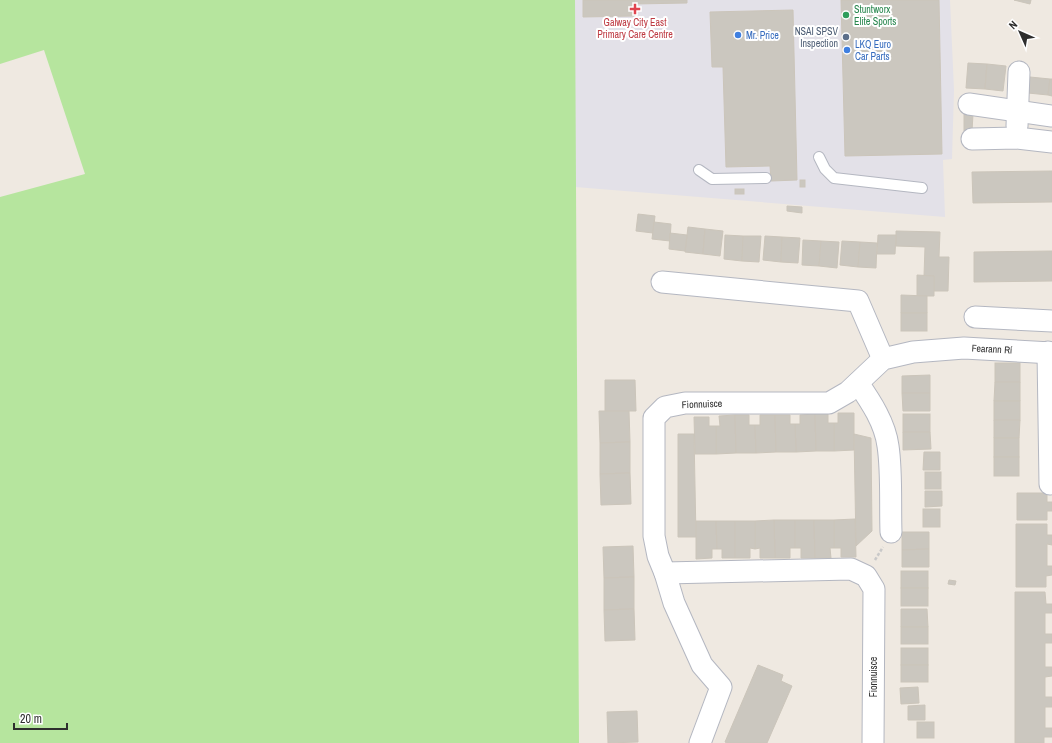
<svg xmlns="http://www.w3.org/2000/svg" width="1052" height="743" font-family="'Archivo Narrow',sans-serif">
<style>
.industrial{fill:#e3e1e8}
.green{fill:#b6e59e}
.building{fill:#cbc7bf;stroke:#cbc5ba}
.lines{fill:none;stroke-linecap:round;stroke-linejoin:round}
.lane-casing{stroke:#b4b7c1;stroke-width:12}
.street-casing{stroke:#b4b7c1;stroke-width:23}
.path{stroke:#c9c9c9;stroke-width:2.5;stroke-dasharray:3 2;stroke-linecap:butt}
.lane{stroke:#fff;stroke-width:10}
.street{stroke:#fff;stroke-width:21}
.health-dot{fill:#e0444e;stroke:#fff;stroke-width:1.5}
.leisure-dot{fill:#2e9e5b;stroke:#fff;stroke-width:1.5}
.shop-dot{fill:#3f7fe0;stroke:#fff;stroke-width:1.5}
.service-dot{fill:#5c6f8a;stroke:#fff;stroke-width:1.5}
.labels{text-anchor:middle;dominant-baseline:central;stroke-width:4;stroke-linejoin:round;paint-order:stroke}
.leisure-label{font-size:10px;fill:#27864d;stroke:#fff;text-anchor:start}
.health-label{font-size:10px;fill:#be3a42;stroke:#fff}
.service-label{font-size:10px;fill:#4e5e75;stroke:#fff;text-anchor:end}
.shop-label{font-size:10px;fill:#366cbe;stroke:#fff;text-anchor:start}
.street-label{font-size:10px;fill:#2e2e2e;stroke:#fff}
</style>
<rect width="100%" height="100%" fill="#efe9e1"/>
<path class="industrial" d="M575 0H950L954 90 952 159 943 160 945 217 575 187Z"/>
<path class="green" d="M0 0H575L579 743H0V197L85 174 44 50 0 64Z"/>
<g class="building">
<path d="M583 0H687V3L634 4 635 16 583 17Z"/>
<path d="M841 0H939L942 154 845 156Z"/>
<path d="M1014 0H1031L1030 4Z"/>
<path d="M793 10 797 180 771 181 770 166 726 167 723 67H712L710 12Z"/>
<path d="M968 63 987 64 985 89 966 88Z"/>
<path d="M987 64 1006 66 1003 91 985 89Z"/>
<path d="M1030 77 1050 79 1048 95 1028 93Z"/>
<path d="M1050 79H1052V96L1048 95Z"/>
<path d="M964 114H973L972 131H964Z"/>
<path d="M1052 171V202L973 203 972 172Z"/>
<rect x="800" y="180" width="5" height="7"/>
<rect x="735" y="189" width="9" height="5"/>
<path d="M787 206 802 207V213L787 211Z"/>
<path d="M638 214 655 216 653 233 636 231Z"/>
<path d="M654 222 671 224 670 241 652 239Z"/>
<path d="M688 227 705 229 703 254 685 252Z"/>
<path d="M705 229 723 231 720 256 703 254Z"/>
<path d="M896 231 940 232 939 257H949L948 291H934V276H924L925 247 896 246Z"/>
<path d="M670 233 687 235 685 251 669 249Z"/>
<path d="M725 235 743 236 742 261 724 259Z"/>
<path d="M878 235H896L895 254H877Z"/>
<path d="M743 236H761L759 262 742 261Z"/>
<path d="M765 236 782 237 781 262 763 260Z"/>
<path d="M782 237 800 238 798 263 781 262Z"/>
<path d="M803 240 821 241 819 266 802 265Z"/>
<path d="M821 241 839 242 837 268 819 266Z"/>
<path d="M842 241 860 242 858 267 840 265Z"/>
<path d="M860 242 877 243 876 268 858 267Z"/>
<path d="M1052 251V281L974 282V252Z"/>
<path d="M917 275 934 276V296H917Z"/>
<path d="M901 295 927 296V313H901Z"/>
<rect x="901" y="313" width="26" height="18"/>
<rect x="995" y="363" width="25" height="19"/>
<path d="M930 375V393H902V376Z"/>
<path d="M605 380H635L636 411H605Z"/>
<path d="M995 382H1020V401H994Z"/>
<path d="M902 393H930V411H903Z"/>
<rect x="994" y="401" width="26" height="19"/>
<path d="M599 411H629L630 442 600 443Z"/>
<path d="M838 413H854V450L834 451V423H838Z"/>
<path d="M815 414 816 451 796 452 795 424H800V415Z"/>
<path d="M815 414H828V423H834V451H816Z"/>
<rect x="903" y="414" width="27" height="18"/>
<path d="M735 415 736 453 716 454V426H720L719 416Z"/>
<path d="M735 415H749V425H755L756 453H736Z"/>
<path d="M760 415H775L776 452 756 453 755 425H760Z"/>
<path d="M775 415H790V424H795L796 452H776Z"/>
<path d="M694 417H709V426H716V454H695Z"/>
<path d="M994 420H1020L1019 438H994Z"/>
<path d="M903 432H930L931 449 903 450Z"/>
<path d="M678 434H694L696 537H678Z"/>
<path d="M854 434 871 438 872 531 856 546Z"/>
<rect x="994" y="438" width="25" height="19"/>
<path d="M630 442V473L600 474V443Z"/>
<path d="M924 452H940V470H923Z"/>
<rect x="994" y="457" width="25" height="19"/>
<rect x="925" y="472" width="16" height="17"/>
<path d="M630 473 631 504 601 505 600 474Z"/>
<path d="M925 491H942V506L925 507Z"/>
<path d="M1017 493H1047V502H1052V511H1047V520H1017Z"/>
<rect x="923" y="509" width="17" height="18"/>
<path d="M855 519 856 557H841V548H834V520Z"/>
<path d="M774 520H795V548H790V558H775Z"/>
<path d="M774 520 775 558H760V548L755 549V521Z"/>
<path d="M795 520H814L815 558H801V548H795Z"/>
<path d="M814 520H834V548H830L831 558H815Z"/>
<path d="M696 521H716L717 549H712V558L696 559Z"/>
<path d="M716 521H735V558H722V549H717Z"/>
<path d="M735 521H755V549L750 548V558H735Z"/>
<path d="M1016 524H1047V535H1052V545L1047 544V566H1052V575L1046 576V587H1016Z"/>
<path d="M902 532H929V549L902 550Z"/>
<path d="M633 546 634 577 604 578 603 547Z"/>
<path d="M929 549V567H902V550Z"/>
<rect x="901" y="571" width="27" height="17"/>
<path d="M634 577V609L604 610V578Z"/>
<path d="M949 580 956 581 955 585 948 584Z"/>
<rect x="901" y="588" width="27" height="18"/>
<path d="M1015 592H1045L1046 604H1052V613H1045V634H1052V643H1045V667H1052V676L1045 677V697H1052V707H1045V728H1052V737H1044V743H1015Z"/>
<path d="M634 609 635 640 605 641 604 610Z"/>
<path d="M901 609H927L928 627H901Z"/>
<rect x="901" y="627" width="27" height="17"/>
<rect x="901" y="648" width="27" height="17"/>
<path d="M758 665 783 675 781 681 792 686 767 743H727L725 742Z"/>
<rect x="901" y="665" width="27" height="17"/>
<path d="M918 687 919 703 901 704 900 688Z"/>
<path d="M925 705V720H908V706Z"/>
<path d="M637 711 638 742 608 743 607 712Z"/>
<rect x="917" y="722" width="17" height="16"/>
</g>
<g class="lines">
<g class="lane-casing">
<g id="lane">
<path d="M819 157 825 169 834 178 922 188"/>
<path d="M699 170 712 179 766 178"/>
</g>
</g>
<g class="street-casing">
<g id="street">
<path d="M969 104 1052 116"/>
<path d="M1017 126 1019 72"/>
<path d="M972 139 1017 138 1052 142"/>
<path d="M662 282 858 301 883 359"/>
<path d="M975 317 1052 321"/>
<path d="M1048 352 1050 484"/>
<path d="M858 383C871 402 885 423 888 446 892 472 890 506 891 532"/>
<path d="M665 573 674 603 702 665 721 687 700 743"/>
<path d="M873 743 874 589 866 576 851 569 665 573 658 556 654 536V418L665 407 685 403H829L848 392 883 359 913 352 964 348 1052 353"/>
</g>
</g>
<path class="path" d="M875 560 883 547"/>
<use href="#lane" class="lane"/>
<use href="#street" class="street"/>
</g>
<path class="health-dot" d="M633 3h4v4h4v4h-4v4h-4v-4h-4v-4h4z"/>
<circle class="leisure-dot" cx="846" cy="15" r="4"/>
<g class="shop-dot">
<circle cx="738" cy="35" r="4"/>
<circle cx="847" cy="50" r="4"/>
</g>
<circle class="service-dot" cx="846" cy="37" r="4"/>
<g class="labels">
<g class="leisure-label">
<text x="854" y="9">Stuntworx<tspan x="854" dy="12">Elite Sports</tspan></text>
</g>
<g class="health-label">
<text x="635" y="22">Galway City East<tspan x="635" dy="12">Primary Care Centre</tspan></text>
</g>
<g class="service-label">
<text x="838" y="31">NSAI SPSV<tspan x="838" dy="12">Inspection</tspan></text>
</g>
<g class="shop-label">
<text x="746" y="35">Mr. Price</text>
<text x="855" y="44">LKQ Euro<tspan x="855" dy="12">Car Parts</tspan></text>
</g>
<g class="street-label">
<text transform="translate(992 349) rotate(3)">Fearann Rí</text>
<text transform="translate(702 404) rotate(-2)">Fionnuisce</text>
<text transform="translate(873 677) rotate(-90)">Fionnuisce</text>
</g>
</g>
<g transform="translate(1020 32) rotate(315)" stroke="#ffffff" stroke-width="3" paint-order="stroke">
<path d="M0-3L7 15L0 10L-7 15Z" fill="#2e2e2e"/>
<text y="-6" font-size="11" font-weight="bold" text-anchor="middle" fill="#2e2e2e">N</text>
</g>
<path d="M14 723v6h53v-6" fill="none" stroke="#2e2e2e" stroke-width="2"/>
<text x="20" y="723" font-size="12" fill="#2e2e2e" stroke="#ffffff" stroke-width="3" paint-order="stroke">20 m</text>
</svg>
